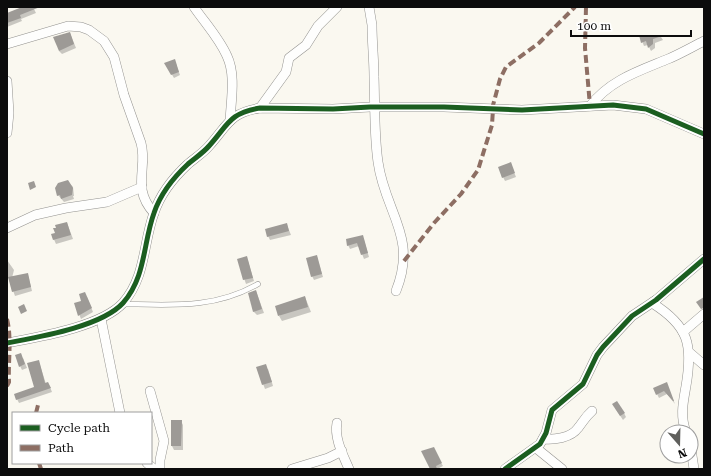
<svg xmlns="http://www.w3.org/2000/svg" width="711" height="476" font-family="'Roboto Serif',serif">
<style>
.shadow{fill:#0003}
.building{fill:#9d9a96}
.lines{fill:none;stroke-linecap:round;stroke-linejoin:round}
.lane-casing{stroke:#93928f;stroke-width:5.5}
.street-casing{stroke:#93928f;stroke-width:10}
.lane{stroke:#fefefd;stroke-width:4.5}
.street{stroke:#fefefd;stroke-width:9}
.quiet{stroke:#8d6e63;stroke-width:4;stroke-dasharray:8 4;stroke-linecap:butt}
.cycleway-casing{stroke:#fff;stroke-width:8}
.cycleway{stroke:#1b5e20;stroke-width:5}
</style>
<rect width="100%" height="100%" fill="#faf8f0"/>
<g class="shadow">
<path d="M25 7H33L36 13 21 19 22 21 7 27V14Z"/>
<path d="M70 33 76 48 62 54 59 51Z"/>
<path d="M640 36 661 37 663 40 655 43V48L651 51 648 45 644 46Z"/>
<path d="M165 63 176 64 180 75 174 78Z"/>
<path d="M512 167 516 177 505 181 503 177Z"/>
<path d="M68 181 73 187 74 196H73L74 199 64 202 58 195Z"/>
<path d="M67 223 73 239 56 244 52 235 56 234Z"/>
<path d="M287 225 291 235 270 240 268 236Z"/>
<path d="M364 240 369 257 364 259 359 246 350 249 348 245Z"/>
<path d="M317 257 323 277 314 280 312 276Z"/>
<path d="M7 260 14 270 12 278 28 275 32 291 15 296 7 274Z"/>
<path d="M238 260 248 261 254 281 246 284Z"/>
<path d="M256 291 264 313 257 315 254 312Z"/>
<path d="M87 297 93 312 81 319 75 304 83 302Z"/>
<path d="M305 297 311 312 282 321 279 316Z"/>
<path d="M23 358 27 368 22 370 20 366Z"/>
<path d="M40 365 46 384 50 387 52 392 19 403 17 399 35 388Z"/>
<path d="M257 368 268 369 273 386 265 389Z"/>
<path d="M668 387 675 404 667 394 659 398 657 394Z"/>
<path d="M615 408 624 413 626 417 623 420Z"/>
<path d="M181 421 183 425V450H174L172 446Z"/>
<path d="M433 449 443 466 437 469H431Z"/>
</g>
<g class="building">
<path d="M22 7H40L20 15 21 18 7 23V13Z"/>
<path d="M70 32 74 44 59 51 53 37Z"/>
<path d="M639 35H662V36L653 39V44L648 48 646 41 641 43Z"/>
<path d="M175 59 179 72 171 75 164 63Z"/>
<path d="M511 162 515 173 502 178 498 167Z"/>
<path d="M68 180 73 188 72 195 61 199 60 195 57 196 55 188 58 183Z"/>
<path d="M34 181 36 187 30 190 28 183Z"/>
<path d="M67 222 71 235 53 240 51 234 55 233 53 228H56L55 225Z"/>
<path d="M287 223 289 231 267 237 265 229Z"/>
<path d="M363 235 368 253 361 255 357 243 347 246 346 239Z"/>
<path d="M317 255 322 274 311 277 306 258Z"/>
<path d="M247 256 253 278 243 280 237 259Z"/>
<path d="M28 273 31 287 12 292 8 277Z"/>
<path d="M256 290 262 309 253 312 248 293Z"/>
<path d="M85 292 92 308 78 316 74 303 81 301 79 294Z"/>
<path d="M305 296 308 307 278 316 275 306Z"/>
<path d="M704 297V308L701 309 696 302Z"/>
<path d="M24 304 27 311 21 314 18 307Z"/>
<path d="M21 353 25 364 19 367 15 355Z"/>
<path d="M39 360 45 383 48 382 51 388 16 400 14 394 34 387 27 363Z"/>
<path d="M266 364 272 382 262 385 256 367Z"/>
<path d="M667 382 674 401H673L664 391 656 395 653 388Z"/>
<path d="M617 401 625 413 620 416 612 404Z"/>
<path d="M171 420H182L181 446H171Z"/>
<path d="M434 447 442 463 436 466 437 469H430L421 451Z"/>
</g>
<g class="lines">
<g class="lane-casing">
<path id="lane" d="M123 304C172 305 214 309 258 284"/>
</g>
<g class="street-casing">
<g id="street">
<path d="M194 7C205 23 219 38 227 56 236 75 231 100 230 121"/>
<path d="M369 7 372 25C372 42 374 60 374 77 375 105 374 134 378 162 385 213 418 236 396 291"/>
<path d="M7 44 68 26 81 27 89 30 104 41 114 57 124 95 141 143C148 168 131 188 154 213"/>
<path d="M7 81 9 113 7 133"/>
<path d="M590 106C610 80 639 71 668 59 680 54 692 47 704 41"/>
<path d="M260 108 286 72 289 58 306 45 318 26 337 7"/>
<path d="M7 228 35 215 66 208 107 202 142 187"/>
<path d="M656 300 652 303C689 326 693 345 686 386 683 403 680 416 686 432"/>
<path d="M101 319 120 413"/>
<path d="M683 332 704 314"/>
<path d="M7 343C38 337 101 327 123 303 146 277 143 243 154 213 160 195 174 177 188 164 195 158 203 153 209 146 228 125 229 113 260 108L333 109 370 107H444L522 110 613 105 646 109 704 134"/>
<path d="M690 353 704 365"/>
<path d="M150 391 164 441 160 460V469"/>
<path d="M337 423C334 438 343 455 349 469"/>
<path d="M543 439C554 440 571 438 578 428 583 422 585 417 592 411"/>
<path d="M536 448 562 469"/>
<path d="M691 449 694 469"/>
<path d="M147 463 154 469"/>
<path d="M292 469 328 458 342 451"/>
<path d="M505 469 540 444 546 433 552 410 583 384 597 355 603 347 632 316 656 300 704 259"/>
</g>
</g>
<use href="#lane" class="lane"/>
<use href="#street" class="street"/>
<g class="quiet">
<path d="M586 7 585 48 590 106"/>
<path d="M492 109 500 79 506 67 539 43 575 7"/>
<path d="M404 261 434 223 461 194 478 170 492 125 493 109"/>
<path d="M7 319C12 339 8 361 9 382L7 386"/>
<path d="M36 413 38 405"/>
<path d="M39 463 41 469"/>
</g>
<g class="cycleway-casing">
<g id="cycleway">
<path d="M7 343C38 337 101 327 123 303 146 277 143 243 154 213 160 195 174 177 188 164 195 158 203 153 209 146 228 125 229 113 260 108L333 109 370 107H444L522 110 613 105 646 109 704 134"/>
<path d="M505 469 540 444 546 433 552 410 583 384 597 355 603 347 632 316 656 300 704 259"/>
</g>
</g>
<use href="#cycleway" class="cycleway"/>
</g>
<rect width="711" height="476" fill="none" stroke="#0c0c0c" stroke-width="16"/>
<rect x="12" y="412" width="140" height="52" fill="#ffffff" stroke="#9e9e9e"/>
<rect x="20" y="425" width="20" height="6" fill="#1b5e20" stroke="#9e9e9e"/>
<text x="48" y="432" font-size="12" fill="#0c0c0c">Cycle path</text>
<rect x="20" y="445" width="20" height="6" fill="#8d6e63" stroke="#9e9e9e"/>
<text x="48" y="452" font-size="12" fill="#0c0c0c">Path</text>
<g transform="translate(679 444) rotate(160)"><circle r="19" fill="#ffffff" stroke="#9e9e9e"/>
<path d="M0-3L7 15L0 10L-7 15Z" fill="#5f5f5c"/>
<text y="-6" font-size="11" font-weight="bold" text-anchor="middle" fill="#0c0c0c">N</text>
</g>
<path d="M571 30v6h120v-6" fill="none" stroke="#0c0c0c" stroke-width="2"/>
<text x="577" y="30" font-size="12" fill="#0c0c0c" stroke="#ffffff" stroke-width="3" paint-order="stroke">100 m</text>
</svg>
